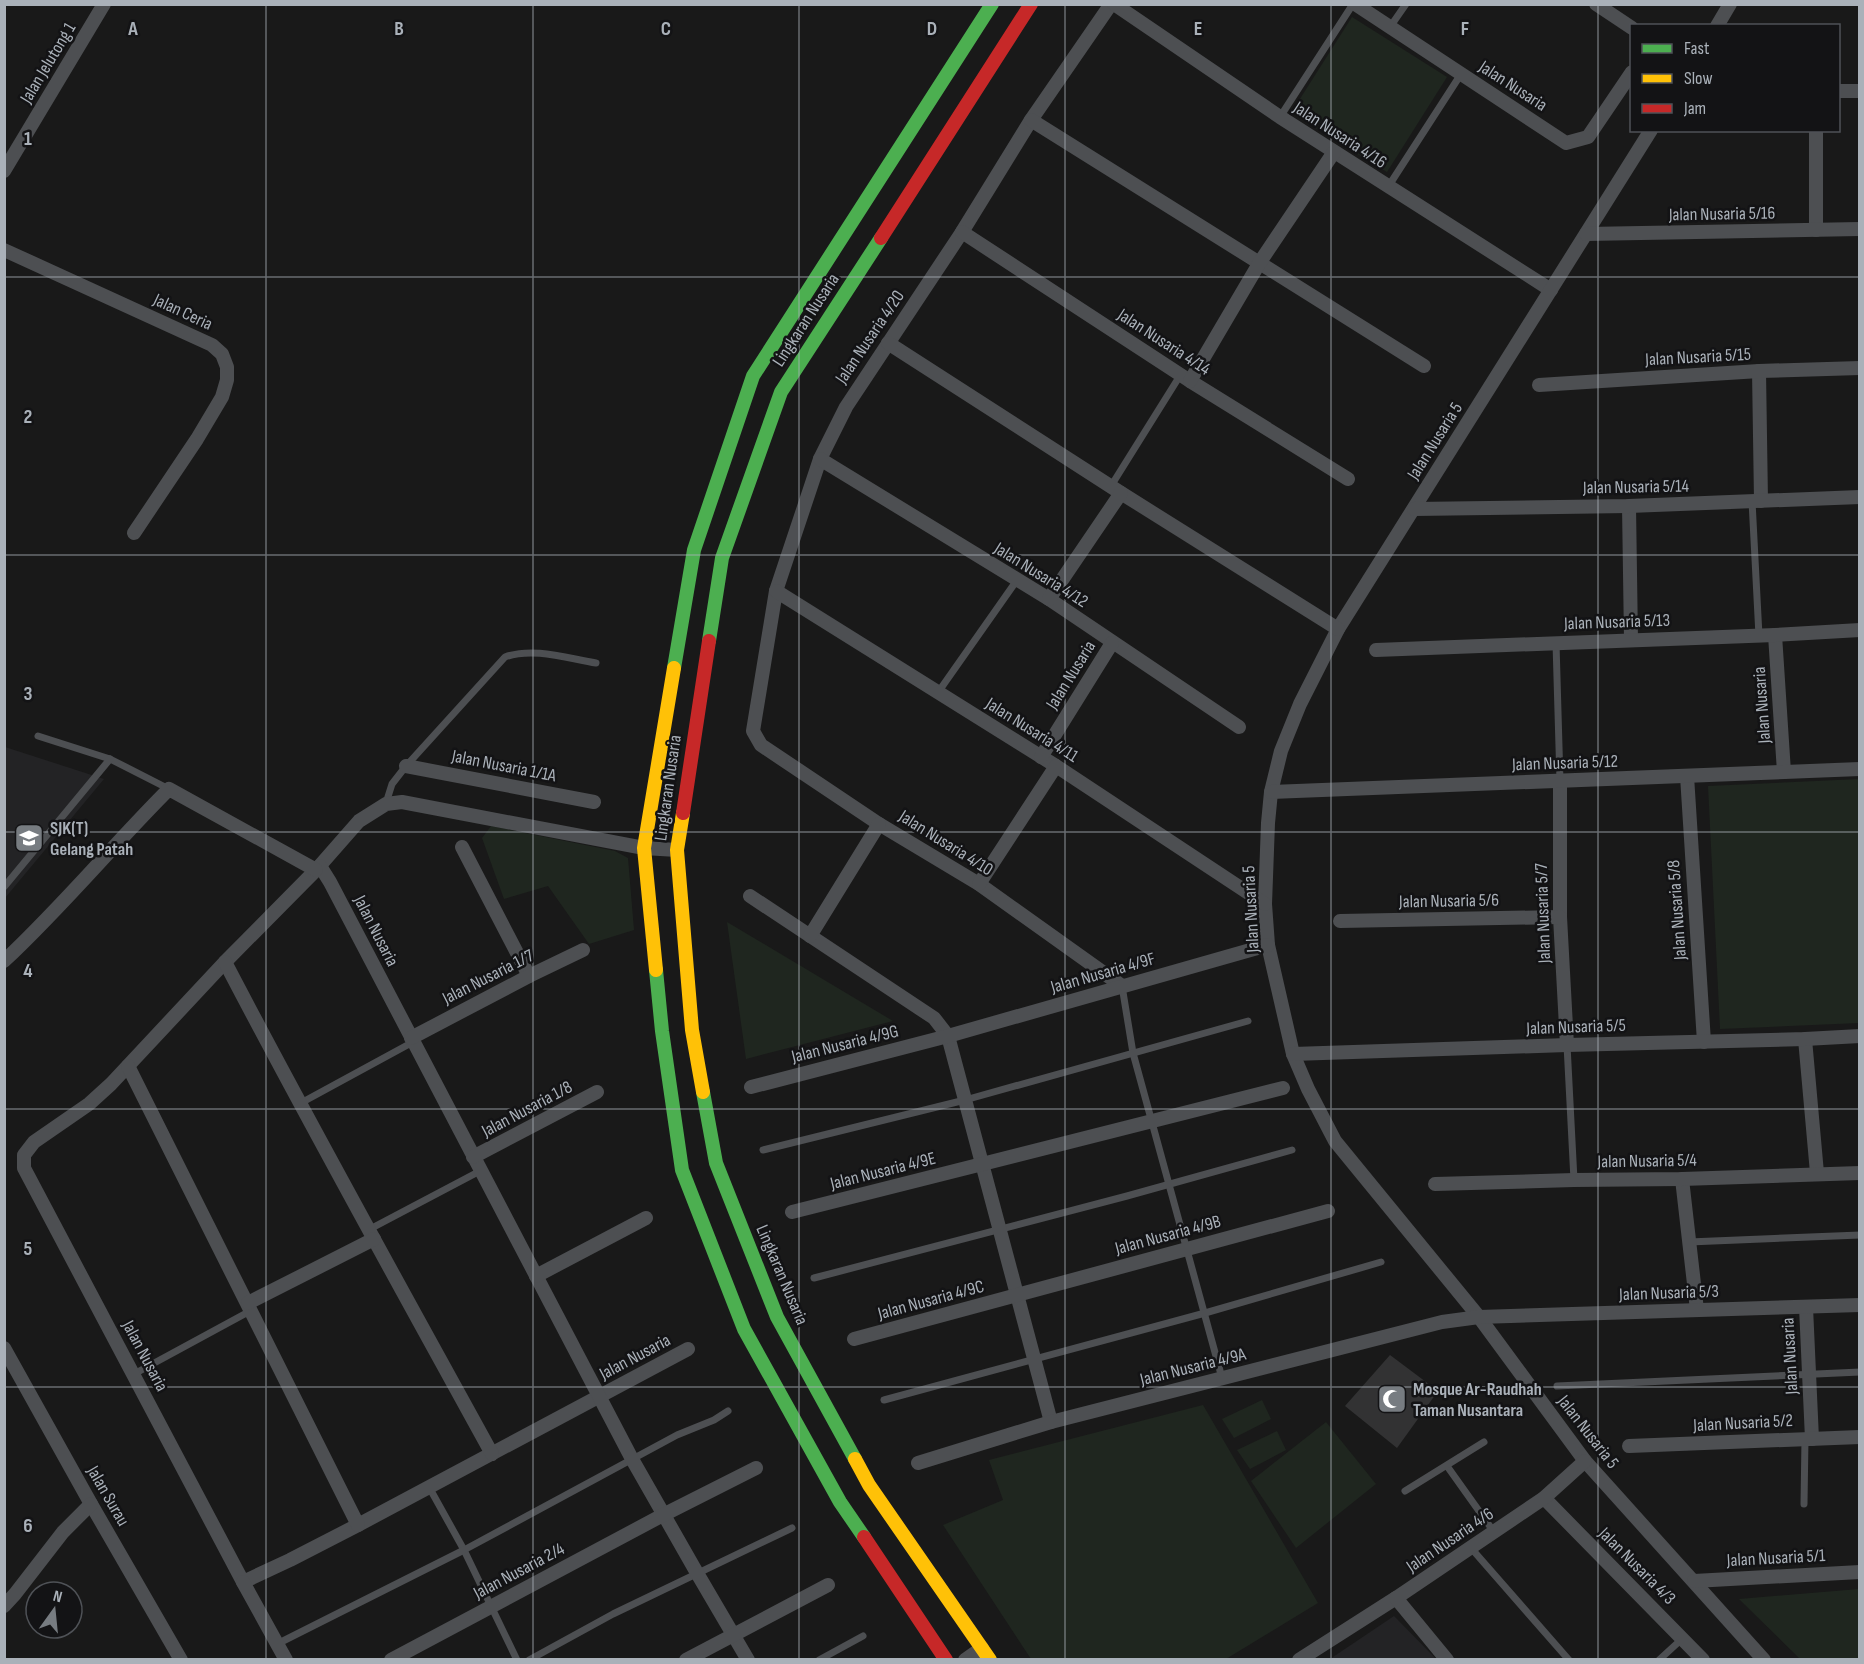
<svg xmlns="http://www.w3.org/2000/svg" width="1864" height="1664" font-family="'Sofia Sans Condensed',sans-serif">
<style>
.built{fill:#232325}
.green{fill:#1f261f}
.building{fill:#323233}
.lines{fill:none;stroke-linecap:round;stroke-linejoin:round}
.lane{stroke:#4d4f52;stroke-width:7}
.street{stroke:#4d4f52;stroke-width:14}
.fast{stroke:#4caf50;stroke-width:14}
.slow{stroke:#ffc107;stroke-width:14}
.jam{stroke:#c62828;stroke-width:14}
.grid{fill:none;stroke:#aab1b9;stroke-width:1.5;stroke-opacity:0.55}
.labels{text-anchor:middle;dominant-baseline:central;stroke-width:5;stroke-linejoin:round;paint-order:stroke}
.street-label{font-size:18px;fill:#aab1b9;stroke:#131315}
.poi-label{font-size:18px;font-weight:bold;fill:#aab1b9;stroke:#131315;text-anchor:start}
.grid-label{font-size:20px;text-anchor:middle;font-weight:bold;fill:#aab1b9;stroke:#131315;stroke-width:5;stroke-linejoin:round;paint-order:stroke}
</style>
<rect width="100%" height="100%" fill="#191919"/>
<g class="built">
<path d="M5 747 104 779 5 898Z"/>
<path d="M1394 1616 1436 1659H1330Z"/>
</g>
<g class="green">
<path d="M1352 17 1447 77 1387 172 1291 113Z"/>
<path d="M1859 779V1023L1720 1029 1708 786Z"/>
<path d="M491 826 615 851 628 858 634 930 589 944 548 886 504 899 482 838Z"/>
<path d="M727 922 893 1021 746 1059Z"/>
<path d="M1262 1400 1271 1419 1234 1438 1222 1419Z"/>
<path d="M1203 1405 1318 1603 1226 1659H1031L943 1525 1003 1500 989 1460Z"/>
<path d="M1326 1422 1376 1484 1296 1548 1251 1481Z"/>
<path d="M1277 1431 1286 1450 1250 1469 1237 1450Z"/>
<path d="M1859 1589V1659H1800L1739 1599Z"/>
</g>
<path class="building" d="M1390 1355 1438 1391 1397 1448 1345 1406Z"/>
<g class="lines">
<g class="lane">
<path d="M1390 27 1406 4"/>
<path d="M1280 117 1353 4"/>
<path d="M1388 187 1461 74"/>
<path d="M1111 486 1181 374"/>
<path d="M1752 501 1759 636"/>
<path d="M1556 643 1560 781"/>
<path d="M939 691 1017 580"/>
<path d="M38 736 110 759 169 789"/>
<path d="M386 803 392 784 406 766 505 657C533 647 566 658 596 663"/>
<path d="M4 887 110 759"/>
<path d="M1122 986 1133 1053 1222 1378"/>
<path d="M1567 1045 1574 1180"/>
<path d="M299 1104 413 1042"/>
<path d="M763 1150 965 1100 1248 1021"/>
<path d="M370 1229 480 1171"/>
<path d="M1689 1242 1860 1235"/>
<path d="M814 1278 1127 1196 1292 1150"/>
<path d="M134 1374 252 1310"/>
<path d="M1557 1386 1860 1372"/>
<path d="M884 1400 1205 1313 1381 1262"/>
<path d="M1447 1466 1494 1532"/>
<path d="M429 1487 464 1550 517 1660"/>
<path d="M1405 1491 1484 1442"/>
<path d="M1804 1504 1805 1439"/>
<path d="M1471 1548 1569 1660"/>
<path d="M277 1644 464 1550 677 1435 714 1420 728 1411"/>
<path d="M529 1660 613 1614 792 1528"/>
<path d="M819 1660 863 1636"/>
<path d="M1659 1660 1683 1638"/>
</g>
<g class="street">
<path d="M1111 4 1031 120 962 232 846 407 820 459 776 591 753 731 761 745 879 824 979 884 1122 986"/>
<path d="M1114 4 1280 117 1551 290"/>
<path d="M1355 4 1566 143 1588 137 1632 72"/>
<path d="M1596 4 1632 28"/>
<path d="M1717 26 1730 4"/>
<path d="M1838 91H1860"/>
<path d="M1031 120 1424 366"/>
<path d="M1651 130 1338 629 1300 704 1281 751 1271 792 1268 823 1265 904 1268 945 1293 1054 1308 1089 1335 1141 1479 1317 1585 1461 1764 1660"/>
<path d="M1816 130V230"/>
<path d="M4 171 104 4"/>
<path d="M962 232 1190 381 1348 479"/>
<path d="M1586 234 1860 229"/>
<path d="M4 250 212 345 222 354 227 367V380L222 397 197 439 134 533"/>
<path d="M888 343 1121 493 1338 629"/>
<path d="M1759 371 1761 501"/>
<path d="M1190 381 1260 262 1334 152"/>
<path d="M1539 385 1759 371 1860 368"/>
<path d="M820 459 1049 599 1239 727"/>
<path d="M1629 506 1631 640"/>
<path d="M1414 509 1629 506 1860 497"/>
<path d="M776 591 1056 766 1265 904"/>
<path d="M1049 599 1121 493"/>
<path d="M1775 635 1784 772"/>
<path d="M1376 650 1775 635 1860 630"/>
<path d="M1041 757 1112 643"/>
<path d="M406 766 594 802"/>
<path d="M1687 776 1704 1042"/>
<path d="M1560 781V917L1567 1045"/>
<path d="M1271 792 1860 769"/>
<path d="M462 847 529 976"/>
<path d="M677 850 644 848 402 802 386 804 359 821 316 870 225 962 111 1084 89 1104 34 1142 24 1155V1168L243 1582 290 1560 358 1525 688 1349"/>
<path d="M320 866 330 882 632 1459 697 1573 748 1660"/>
<path d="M979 884 1056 766"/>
<path d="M750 896 934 1018 948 1036 1051 1422"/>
<path d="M1340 921 1560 917"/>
<path d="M810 936 879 824"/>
<path d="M4 961C62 907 113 845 169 789L316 870"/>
<path d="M225 962C311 1127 402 1290 492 1454"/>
<path d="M411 1038 529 976 583 950"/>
<path d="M1805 1039 1817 1173"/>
<path d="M1293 1054 1567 1045 1805 1039 1860 1036"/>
<path d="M128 1066 358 1525"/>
<path d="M751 1087 948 1036 1268 945"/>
<path d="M473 1157 597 1092"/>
<path d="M1682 1179 1697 1310"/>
<path d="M1435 1184 1574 1180 1682 1179 1860 1173"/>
<path d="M792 1212 1283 1088"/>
<path d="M536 1276 646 1218"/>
<path d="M248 1303 374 1239"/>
<path d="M1806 1307 1812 1439"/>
<path d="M854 1339 1328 1211"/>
<path d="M4 1348 91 1504 181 1660"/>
<path d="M1629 1446 1860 1437"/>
<path d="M918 1463 1051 1422 1442 1322 1479 1317 1860 1305"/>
<path d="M1544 1498 1703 1660"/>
<path d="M1694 1581 1860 1572"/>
<path d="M243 1582 286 1660"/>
<path d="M4 1606 15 1594 63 1532 91 1504"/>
<path d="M391 1660 663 1515 756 1468"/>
<path d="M686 1660 828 1585"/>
<path d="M965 1660 982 1648"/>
<path d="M1299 1660 1396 1598"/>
<path d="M1447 1660 1396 1598 1544 1498 1585 1461"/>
</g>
<g class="fast">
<path d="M709 641 722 558 781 392 881 238"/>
<path d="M674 668 694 550 753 376 992 4"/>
<path d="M656 970 662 1031 682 1170 744 1329 840 1502 864 1537"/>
<path d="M703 1092 716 1163 777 1317 855 1459"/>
</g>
<g class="slow">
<path d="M683 813 677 850 692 1030 703 1092"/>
<path d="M656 970 644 848 674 668"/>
<path d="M855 1459 869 1485 990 1660"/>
</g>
<g class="jam">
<path d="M881 238 1031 4"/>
<path d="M683 813 709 641"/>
<path d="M864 1537 946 1660"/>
</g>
</g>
<path class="grid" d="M266 4V1660M533 4V1660M799 4V1660M1065 4V1660M1331 4V1660M1598 4V1660M4 277H1860M4 555H1860M4 832H1860M4 1109H1860M4 1387H1860"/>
<defs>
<g id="school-square" transform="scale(1.5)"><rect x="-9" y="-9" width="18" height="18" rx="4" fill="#777c81" stroke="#131315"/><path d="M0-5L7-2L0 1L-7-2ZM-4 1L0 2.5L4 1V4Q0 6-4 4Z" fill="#fff"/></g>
<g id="mosque-square" transform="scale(1.5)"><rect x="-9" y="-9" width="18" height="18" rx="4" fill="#777c81" stroke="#131315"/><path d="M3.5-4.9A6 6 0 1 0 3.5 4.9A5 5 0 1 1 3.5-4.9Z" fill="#fff"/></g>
</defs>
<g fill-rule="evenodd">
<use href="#school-square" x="29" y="838"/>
<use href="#mosque-square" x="1392" y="1399"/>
</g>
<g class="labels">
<g class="street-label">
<text transform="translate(48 63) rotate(-59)">Jalan Jelutong 1</text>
<text transform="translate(1513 86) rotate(33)">Jalan Nusaria</text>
<text transform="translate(1340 135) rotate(33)">Jalan Nusaria 4/16</text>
<text transform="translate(1722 214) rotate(-1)">Jalan Nusaria 5/16</text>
<text transform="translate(183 312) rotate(25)">Jalan Ceria</text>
<text transform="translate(806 320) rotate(-57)">Lingkaran Nusaria</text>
<text transform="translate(870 337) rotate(-56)">Jalan Nusaria 4/20</text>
<text transform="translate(1164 342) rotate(33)">Jalan Nusaria 4/14</text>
<text transform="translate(1698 357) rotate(-3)">Jalan Nusaria 5/15</text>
<text transform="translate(1435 441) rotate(-58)">Jalan Nusaria 5</text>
<text transform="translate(1636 487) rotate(-1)">Jalan Nusaria 5/14</text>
<text transform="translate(1041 575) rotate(32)">Jalan Nusaria 4/12</text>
<text transform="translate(1617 622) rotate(-2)">Jalan Nusaria 5/13</text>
<text transform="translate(1071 675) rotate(-58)">Jalan Nusaria</text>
<text transform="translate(1762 705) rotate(-94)">Jalan Nusaria</text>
<text transform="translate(1032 730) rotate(32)">Jalan Nusaria 4/11</text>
<text transform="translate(1565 763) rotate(-2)">Jalan Nusaria 5/12</text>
<text transform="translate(504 766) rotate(11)">Jalan Nusaria 1/1A</text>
<text transform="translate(668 788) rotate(-82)">Lingkaran Nusaria</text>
<text transform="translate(946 843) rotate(32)">Jalan Nusaria 4/10</text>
<text transform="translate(1449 901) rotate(-1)">Jalan Nusaria 5/6</text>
<text transform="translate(1251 909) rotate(-93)">Jalan Nusaria 5</text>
<text transform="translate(1677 910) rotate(-94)">Jalan Nusaria 5/8</text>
<text transform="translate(1543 913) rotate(-92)">Jalan Nusaria 5/7</text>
<text transform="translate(376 931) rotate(63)">Jalan Nusaria</text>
<text transform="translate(1103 973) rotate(-16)">Jalan Nusaria 4/9F</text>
<text transform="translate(488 977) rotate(-27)">Jalan Nusaria 1/7</text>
<text transform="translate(1576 1027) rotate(-2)">Jalan Nusaria 5/5</text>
<text transform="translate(845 1044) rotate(-14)">Jalan Nusaria 4/9G</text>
<text transform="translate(527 1109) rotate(-28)">Jalan Nusaria 1/8</text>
<text transform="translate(1647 1161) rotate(-1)">Jalan Nusaria 5/4</text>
<text transform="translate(883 1171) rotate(-14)">Jalan Nusaria 4/9E</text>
<text transform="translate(1168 1235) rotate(-15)">Jalan Nusaria 4/9B</text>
<text transform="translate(782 1275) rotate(67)">Lingkaran Nusaria</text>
<text transform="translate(1669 1293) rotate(-2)">Jalan Nusaria 5/3</text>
<text transform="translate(931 1300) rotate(-15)">Jalan Nusaria 4/9C</text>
<text transform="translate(145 1356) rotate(62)">Jalan Nusaria</text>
<text transform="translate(1790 1356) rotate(-93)">Jalan Nusaria</text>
<text transform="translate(635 1357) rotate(-28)">Jalan Nusaria</text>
<text transform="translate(1193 1367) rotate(-14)">Jalan Nusaria 4/9A</text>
<text transform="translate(1743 1423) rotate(-3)">Jalan Nusaria 5/2</text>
<text transform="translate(1588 1432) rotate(52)">Jalan Nusaria 5</text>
<text transform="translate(108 1496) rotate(60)">Jalan Surau</text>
<text transform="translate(1450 1540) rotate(-34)">Jalan Nusaria 4/6</text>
<text transform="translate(1776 1558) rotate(-3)">Jalan Nusaria 5/1</text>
<text transform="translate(1637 1566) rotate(45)">Jalan Nusaria 4/3</text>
<text transform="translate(519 1571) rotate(-28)">Jalan Nusaria 2/4</text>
</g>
<g class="poi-label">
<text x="50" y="828">SJK(T)<tspan x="50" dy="21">Gelang Patah</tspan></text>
<text x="1413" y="1389">Mosque Ar-Raudhah<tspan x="1413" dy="21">Taman Nusantara</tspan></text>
</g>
</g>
<g class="grid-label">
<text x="133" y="35">A</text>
<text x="399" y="35">B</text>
<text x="666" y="35">C</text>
<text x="932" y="35">D</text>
<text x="1198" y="35">E</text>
<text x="1465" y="35">F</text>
<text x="28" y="145">1</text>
<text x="28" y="423">2</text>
<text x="28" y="700">3</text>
<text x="28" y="977">4</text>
<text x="28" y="1255">5</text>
<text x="28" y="1532">6</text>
</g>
<rect width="1864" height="1664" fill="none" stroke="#aab1b9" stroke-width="12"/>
<rect x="1630" y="24" width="210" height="108" fill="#131315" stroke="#4f5257" stroke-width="1.5"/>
<rect x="1642" y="44" width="30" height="9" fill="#4caf50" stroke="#4f5257" stroke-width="1.5"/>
<text x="1684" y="54" font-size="18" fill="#aab1b9">Fast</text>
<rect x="1642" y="74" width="30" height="9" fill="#ffc107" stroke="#4f5257" stroke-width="1.5"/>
<text x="1684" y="84" font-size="18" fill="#aab1b9">Slow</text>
<rect x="1642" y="104" width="30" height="9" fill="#c62828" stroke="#4f5257" stroke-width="1.5"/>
<text x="1684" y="114" font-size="18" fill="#aab1b9">Jam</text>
<g transform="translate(54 1610) rotate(15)"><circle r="28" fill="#131315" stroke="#4f5257" stroke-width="1.5"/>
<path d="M0-4.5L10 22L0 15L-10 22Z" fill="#777c81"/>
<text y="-9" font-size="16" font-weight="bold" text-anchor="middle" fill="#aab1b9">N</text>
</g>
</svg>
